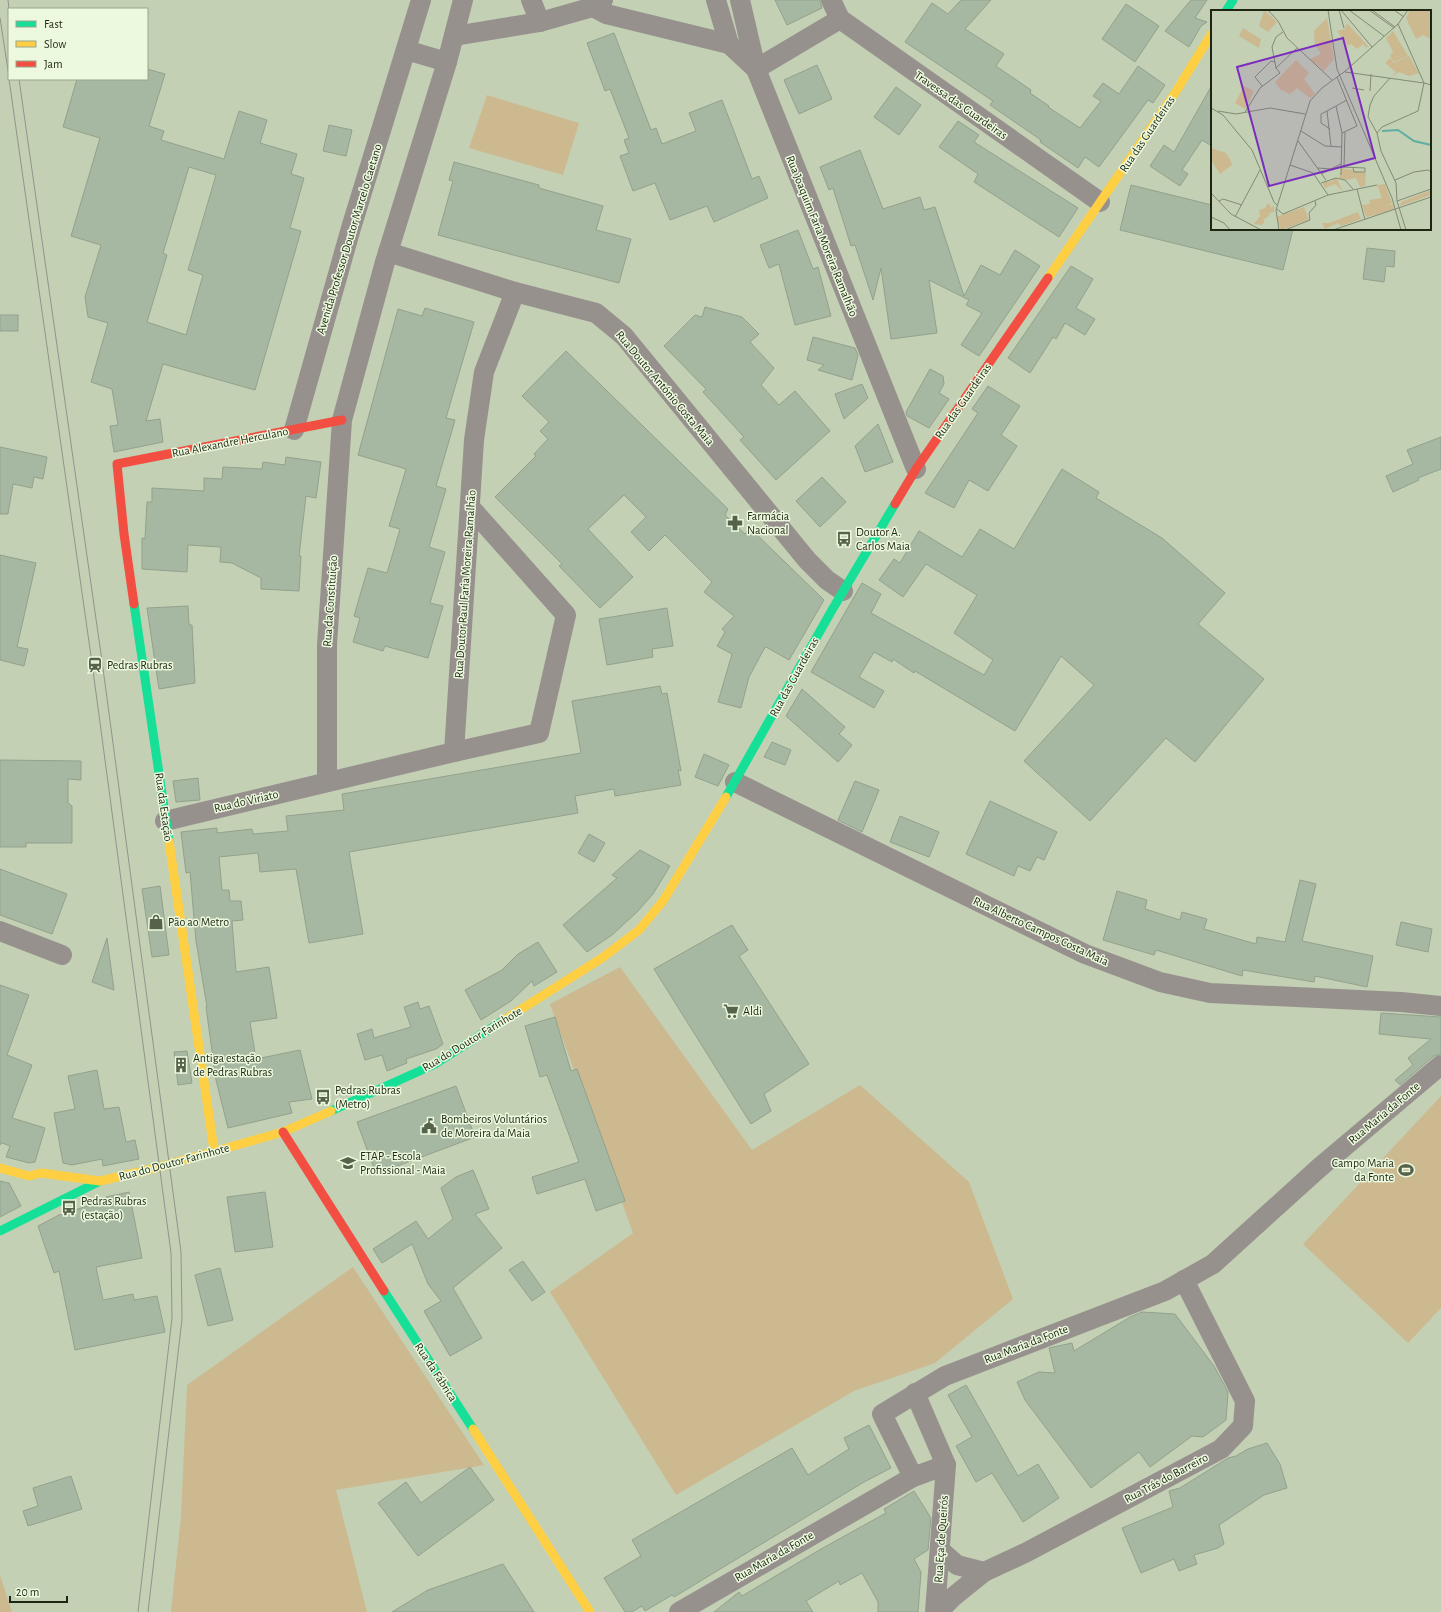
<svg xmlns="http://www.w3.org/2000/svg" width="1441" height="1612" font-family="'Alegreya Sans',sans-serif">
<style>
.green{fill:#cdb990}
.building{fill:#a6b8a1;stroke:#93a18d;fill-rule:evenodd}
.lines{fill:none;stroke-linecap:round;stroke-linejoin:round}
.street{stroke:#97918e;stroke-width:20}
.fast{stroke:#16e098;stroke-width:9}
.slow{stroke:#ffcf43;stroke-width:9}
.jam{stroke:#f24e42;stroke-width:9}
.tram{stroke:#929489;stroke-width:1}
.labels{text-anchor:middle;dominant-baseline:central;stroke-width:3;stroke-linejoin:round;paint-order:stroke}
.street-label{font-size:12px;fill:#1d2612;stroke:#ecf9de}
.poi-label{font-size:12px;fill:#1d2612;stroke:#ecf9de;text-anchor:start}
.inset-river{fill:none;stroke:#5eafa1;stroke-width:2}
.inset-road{fill:none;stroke:#818c73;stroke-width:1}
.view{fill:#7b2cbf;fill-opacity:0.15;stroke:#7b2cbf;stroke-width:2}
.inset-edge{fill:none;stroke:#1d2612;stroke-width:2}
</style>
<rect width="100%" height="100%" fill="#c3d0b4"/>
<g class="green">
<path d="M487 95 579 123 563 175 469 148Z"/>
<path d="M620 967 752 1150 860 1085 969 1182 1013 1299 935 1363 854 1391 676 1495 550 1292 633 1233 550 1004Z"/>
<path d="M1441 1096V1308L1408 1343 1303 1244Z"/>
<path d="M353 1267 484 1465 336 1490 367 1612H171L181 1516 187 1385Z"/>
<path d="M0 1575 12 1612H0Z"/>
</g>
<g class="building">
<path d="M775 0H820L822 8 787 25Z"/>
<path d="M961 0H991L965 29 1004 54 996 66 1031 90 1030 93 1049 106 1048 107 1080 128 1101 101 1093 96 1103 83 1119 94 1138 66 1165 85 1153 103 1148 100 1099 167 1085 157 1078 168 1040 142 1041 140 990 105 993 101 905 42 932 3 948 14Z"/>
<path d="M1191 0H1207L1195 18 1207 22 1201 26 1189 47 1165 31Z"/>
<path d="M1126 4 1159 26 1135 62 1102 39Z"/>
<path d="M614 33 651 130 656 128 662 144 696 131 689 113 722 100 752 179 759 176 768 198 714 222 707 206 670 220 655 183 633 191 620 156 629 153 624 140 629 138 610 89 605 91 587 43Z"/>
<path d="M817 65 832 99 799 114 784 80Z"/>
<path d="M147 69 165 74 149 126 164 131 161 140 224 159 239 111 267 120 260 143 297 154 291 174 304 178 290 228 301 231 255 390 163 364 146 421 160 419 163 442 114 452 110 426 118 425 112 389 91 382 108 323 88 317 85 297 101 245 71 236 100 138 63 127 77 79H147ZM189 167 216 175 188 270 203 275 186 335 147 322 167 255 163 253Z"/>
<path d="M1212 85V146L1202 140 1182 170 1188 174 1180 186 1150 166 1164 145 1174 152Z"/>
<path d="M896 87 921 105 899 135 874 117Z"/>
<path d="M958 121 979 135 974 142 1078 208 1059 237 974 182 978 174 939 147Z"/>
<path d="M329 125 352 130 346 156 323 151Z"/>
<path d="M860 150 883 209 920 197 924 210 935 207 964 296 981 265 1000 275 1015 250 1040 266 979 356 961 345 982 313 966 305 969 300 929 280 937 333 891 339 881 268 873 300 855 245 851 246 833 188 829 190 820 167Z"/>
<path d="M454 162 539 185V188L603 206 596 230 631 239 619 283 438 235 453 181 449 180Z"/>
<path d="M1131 185 1212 205V229H1293L1283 270 1120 230Z"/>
<path d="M798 230 813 269 818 267 831 316 795 325 779 264 769 268 760 245Z"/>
<path d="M1367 248 1395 251 1394 267 1386 266 1384 282 1363 279Z"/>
<path d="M1071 266 1093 279 1076 308 1095 319 1085 335 1065 323 1056 339 1053 337 1030 373 1008 358Z"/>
<path d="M705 307 742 317 759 334 750 342 774 368 761 385 779 405 795 391 830 431 776 480 740 440 744 437 703 392 706 389 664 346 695 315 702 317Z"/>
<path d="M425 308 474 322 446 418 455 420 436 486 446 489 429 547 445 552 430 603 443 606 428 658 385 646 383 651 353 642 360 618 354 616 368 568 387 573 400 529 389 526 406 469 358 455 398 309 422 316Z"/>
<rect x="0" y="315" width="18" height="16"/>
<path d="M813 337 855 348 858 355 852 380 818 370 824 365 807 360Z"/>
<path d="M566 351 728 509 725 515 745 534 750 528 824 600 789 660 766 647 764 649 749 677 741 708 718 702 732 654 717 646 725 632 722 629 734 616 704 592 712 582 665 535 649 551 631 532 646 517 624 495 588 529 633 577 600 608 559 566 562 564 495 497 536 456 534 454 548 439 540 431 549 422 522 396Z"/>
<path d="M930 369 943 376 944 384 939 393 949 399 929 428 907 416 906 412Z"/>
<path d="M862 384 868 398 844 419 835 394Z"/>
<path d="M988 386 1020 406 1001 435 1017 446 988 491 969 480 954 508 925 493 978 413 972 409Z"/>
<path d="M878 424 893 462 865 472 855 446Z"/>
<path d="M1441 437V469L1418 478 1419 480 1393 492 1386 476 1413 464 1407 450Z"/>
<path d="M0 447 47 457 43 479 34 477 32 488 13 484 8 514H0Z"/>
<path d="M286 457 321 462 316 498 306 496 299 556H301L299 591 261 589V578L232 563 220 562 221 547 188 545 187 572 142 569V538L145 539 147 502H152V488L204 491V478L222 479 223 467 262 469 263 462 285 465Z"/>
<path d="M1062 469 1099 492 1096 498 1162 538 1225 593 1198 624 1264 679 1195 762 1166 738 1090 821 1024 761 1094 685 1061 656 1015 731 915 671 914 673 893 659 892 662 874 652 859 677 884 691 874 708 811 672 862 583 881 594 871 613 984 675 993 660 954 633 977 595 926 564 903 597 879 580 894 559 900 563 919 531 962 557 980 529 1014 549Z"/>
<path d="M822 477 846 502 820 527 796 501Z"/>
<path d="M0 555 36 563 17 647 28 649 24 666 0 660Z"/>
<path d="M188 606 189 625H192L195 683 159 689 147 608Z"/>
<path d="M667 608 673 646 652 649 653 657 607 665 599 619Z"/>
<path d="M660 686 662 694 667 693 681 771 678 770 681 785 615 796 614 789 575 796 578 813 349 852 363 934 309 943 296 869 260 872 258 853 219 857 222 890H229L230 901H241L243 920 232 921 236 972 269 967 277 1018 250 1022 256 1059 300 1050 312 1099 289 1102 292 1113 228 1128 216 1080 206 1007H207L196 941 190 872 186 873 181 832 217 828V833L252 829 253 834 288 831 286 816 344 810 342 794 581 753 572 701Z"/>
<path d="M802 689 845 727 839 734 852 745 838 762 786 716Z"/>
<path d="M772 742 791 750 785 765 764 757Z"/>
<path d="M704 754 729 765 718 786 695 777Z"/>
<path d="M0 760 81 761V780L68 779V803L72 806V843H26V847H0Z"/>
<path d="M198 778 200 800 176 802 173 781Z"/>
<path d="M855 781 879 790 862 832 838 820Z"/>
<path d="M990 801 1057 832 1044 860 1037 857 1030 871 1018 866 1014 876 966 854Z"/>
<path d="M900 816 939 832 929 857 890 842Z"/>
<path d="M589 834 605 843 594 862 578 853Z"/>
<path d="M640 850 670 866 653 894 637 912 612 935 587 952 563 925 617 878 612 875Z"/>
<path d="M0 869 67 894 52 934 0 915Z"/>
<path d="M1300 880 1316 884 1302 941 1373 956 1367 987 1315 976 1314 982 1243 970 1242 976 1156 950 1154 955 1103 940 1117 891 1147 900 1145 909 1180 920 1182 912 1207 919 1204 929 1256 944 1257 937 1285 942Z"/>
<path d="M160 886 169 955 152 957 142 889Z"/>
<path d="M1401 922 1432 929 1428 952 1396 945Z"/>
<path d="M732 925 748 950 739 956 809 1064 764 1094 771 1111 751 1124 654 969Z"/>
<path d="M107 938 114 990 92 982Z"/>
<path d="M538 942 557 972 534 986 532 981 511 1001 481 1020 465 990 502 970 518 954Z"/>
<path d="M0 985 29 995 7 1055 32 1065 12 1118 45 1128 35 1162 29 1163 6 1157 10 1146 2 1143 0 1145Z"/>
<path d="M418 1002 420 1009 429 1006 443 1044 436 1049 406 1059 407 1063 387 1071 382 1055 365 1060 357 1034 372 1029 374 1038 411 1027 404 1007Z"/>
<path d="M1381 1013 1441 1017V1054L1434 1056 1400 1085 1395 1080 1413 1065 1408 1058 1431 1039 1379 1034Z"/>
<path d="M555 1017 571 1071 577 1069 625 1201 596 1211 585 1179 537 1194 532 1177 579 1162 547 1075 540 1077 525 1026Z"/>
<path d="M187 1051 192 1083 178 1085 174 1052Z"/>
<path d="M97 1070 104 1109 119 1107 126 1142 135 1140 139 1159 103 1166 102 1159 72 1165 63 1163 54 1113 75 1109 68 1076Z"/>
<path d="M456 1086 475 1137 376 1174 357 1122Z"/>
<path d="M473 1170 489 1209 475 1214 502 1248 453 1288 482 1338 450 1356 424 1311 441 1301 428 1284 412 1244 382 1263 373 1249 416 1221 428 1239 453 1219 441 1188 456 1177Z"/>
<path d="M0 1181 9 1183 21 1206 0 1217Z"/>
<path d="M129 1192 142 1258 96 1267 103 1300 133 1294 134 1300 157 1296 165 1332 75 1350 59 1271 54 1273 38 1226 59 1215 106 1200V1197Z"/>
<path d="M265 1192 273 1247 235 1252 227 1197Z"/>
<path d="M523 1261 545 1292 532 1301 509 1270Z"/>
<path d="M220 1268 233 1320 208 1326 195 1275Z"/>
<path d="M1142 1312 1175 1314 1214 1366 1228 1392 1226 1420 1203 1437 1192 1436 1150 1467 1139 1452 1091 1488 1025 1400 1017 1382 1039 1372 1055 1373 1049 1348 1072 1343 1074 1351 1130 1317Z"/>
<path d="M966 1385 1018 1476 1038 1464 1059 1498 1023 1522 992 1473 976 1482 956 1446 972 1437 948 1395Z"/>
<path d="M869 1425 891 1468 864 1482 674 1597 672 1595 645 1611 642 1606 632 1612H625L604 1578 641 1556 632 1540 792 1448 808 1475 849 1449 844 1438Z"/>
<path d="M1267 1443 1280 1464 1287 1488 1264 1495 1219 1525 1224 1544 1218 1548 1194 1555 1197 1564 1179 1571 1174 1559 1141 1573 1122 1528 1173 1507 1169 1491 1180 1488 1228 1458 1236 1456 1248 1449Z"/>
<path d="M470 1467 494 1500 418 1556 378 1503 406 1482 421 1503Z"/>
<path d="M71 1476 82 1509 28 1526 23 1511 38 1506 33 1488Z"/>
<path d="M914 1491 931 1518 928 1550 914 1559 921 1572 918 1612H878V1602L862 1573 840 1585 839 1581 806 1601 813 1612H714L739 1592 742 1596 821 1549 886 1513 884 1509Z"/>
<path d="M503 1564 534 1612H392L428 1590Z"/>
</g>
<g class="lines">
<g class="street">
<path d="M531 0 540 22"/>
<path d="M716 0 729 44"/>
<path d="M740 0 756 69 916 469"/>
<path d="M831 0 840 19 1100 202"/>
<path d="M593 7 606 14 729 44 756 69"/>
<path d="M454 36 540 22 593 7 603 0"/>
<path d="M406 50 447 62"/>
<path d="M756 69 840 19"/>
<path d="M388 252 515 292 596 313 624 336 807 560 827 580 843 591"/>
<path d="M294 430 351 228 421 0"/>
<path d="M454 752 539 733 566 615 470 507"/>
<path d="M327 782V645L342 420 385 262 447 62 463 0"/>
<path d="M735 782 1085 954 1160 982 1210 993 1401 1002 1441 1006"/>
<path d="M165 821 454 752 474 440 484 372 515 292"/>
<path d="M0 931 62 955"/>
<path d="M913 1477 882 1414 945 1376 1165 1291 1213 1264 1319 1168 1441 1065"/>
<path d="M940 1550 957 1565 984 1572 1027 1552 1221 1449 1243 1426 1245 1401 1184 1280"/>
<path d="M679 1612 913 1477 946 1465 915 1393"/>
<path d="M935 1612 946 1465"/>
<path d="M938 1612 953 1597 984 1572"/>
</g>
<g class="fast">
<path d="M1226 11 1233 0"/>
<path d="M134 604 169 841"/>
<path d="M726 797 832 610 895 504"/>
<path d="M331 1111 435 1064 504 1020"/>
<path d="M0 1231 100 1181"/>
<path d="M384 1291 473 1429"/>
</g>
<g class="slow">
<path d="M1048 278 1175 93 1212 33"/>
<path d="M169 841 214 1150"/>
<path d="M504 1020 602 958 639 930 663 901 726 797"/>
<path d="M0 1168 29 1176 41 1173 100 1181 152 1169 283 1132 331 1111"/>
<path d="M473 1429 590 1612"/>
</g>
<g class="jam">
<path d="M895 504 916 469 1048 278"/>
<path d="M134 604 124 534 117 464 342 420"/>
<path d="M283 1132 384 1291"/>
</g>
<g class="tram">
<path d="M8 0 9 9"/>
<path d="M0 18 9 77"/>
<path d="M9 79 92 663 171 1253 172 1318 138 1612"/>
<path d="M19 79 102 661 181 1252 182 1319 148 1612"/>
</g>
</g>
<defs>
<g id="pharmacy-bare" transform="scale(1.2)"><path d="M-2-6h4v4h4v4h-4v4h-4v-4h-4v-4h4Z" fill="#57624b" stroke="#ecf9de" stroke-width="2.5" paint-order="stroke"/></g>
<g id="bus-bare" transform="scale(1.2)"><path d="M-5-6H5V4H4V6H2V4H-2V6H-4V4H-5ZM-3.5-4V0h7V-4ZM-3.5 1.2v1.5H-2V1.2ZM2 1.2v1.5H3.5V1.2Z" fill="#57624b" stroke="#ecf9de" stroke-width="2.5" paint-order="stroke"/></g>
<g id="station-bare" transform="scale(1.2)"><path d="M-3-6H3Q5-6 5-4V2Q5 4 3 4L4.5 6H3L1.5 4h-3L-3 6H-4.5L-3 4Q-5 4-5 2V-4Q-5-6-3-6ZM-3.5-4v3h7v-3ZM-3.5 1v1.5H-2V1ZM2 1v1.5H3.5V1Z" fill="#57624b" stroke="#ecf9de" stroke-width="2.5" paint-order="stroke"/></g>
<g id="shop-bare" transform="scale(1.2)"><path d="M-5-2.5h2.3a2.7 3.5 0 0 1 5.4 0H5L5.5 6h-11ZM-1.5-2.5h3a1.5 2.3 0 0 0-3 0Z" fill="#57624b" stroke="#ecf9de" stroke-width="2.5" paint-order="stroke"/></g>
<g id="supermarket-bare" transform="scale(1.2)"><path d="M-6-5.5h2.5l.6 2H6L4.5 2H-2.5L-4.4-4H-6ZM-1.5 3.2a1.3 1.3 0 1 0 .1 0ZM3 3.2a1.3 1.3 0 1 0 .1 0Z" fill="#57624b" stroke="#ecf9de" stroke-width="2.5" paint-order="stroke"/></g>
<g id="building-bare" transform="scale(1.2)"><path d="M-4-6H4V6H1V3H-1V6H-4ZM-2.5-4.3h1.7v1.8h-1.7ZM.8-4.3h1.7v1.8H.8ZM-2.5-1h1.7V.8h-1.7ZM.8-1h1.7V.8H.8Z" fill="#57624b" stroke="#ecf9de" stroke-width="2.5" paint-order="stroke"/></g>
<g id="civic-bare" transform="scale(1.2)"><path d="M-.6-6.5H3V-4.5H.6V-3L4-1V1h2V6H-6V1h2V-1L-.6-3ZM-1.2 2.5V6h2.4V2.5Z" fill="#57624b" stroke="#ecf9de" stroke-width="2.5" paint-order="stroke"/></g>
<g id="school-bare" transform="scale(1.2)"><path d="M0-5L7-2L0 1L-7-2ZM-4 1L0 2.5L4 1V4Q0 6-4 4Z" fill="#57624b" stroke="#ecf9de" stroke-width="2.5" paint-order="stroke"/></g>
<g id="stadium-bare" transform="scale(1.2)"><path d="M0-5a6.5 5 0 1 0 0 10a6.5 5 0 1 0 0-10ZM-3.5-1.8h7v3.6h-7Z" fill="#57624b" stroke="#ecf9de" stroke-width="2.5" paint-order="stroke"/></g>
</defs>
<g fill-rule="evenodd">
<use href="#pharmacy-bare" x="735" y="523"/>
<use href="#bus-bare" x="844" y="539"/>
<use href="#station-bare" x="95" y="665"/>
<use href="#shop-bare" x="156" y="922"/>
<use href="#supermarket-bare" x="731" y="1011"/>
<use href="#building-bare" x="181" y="1065"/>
<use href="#bus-bare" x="323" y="1097"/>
<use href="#civic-bare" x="429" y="1126"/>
<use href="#school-bare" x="348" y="1163"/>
<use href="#stadium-bare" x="1406" y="1170"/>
<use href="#bus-bare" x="69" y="1208"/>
</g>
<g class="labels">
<g class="street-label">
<text transform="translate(961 105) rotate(35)">Travessa das Guardeiras</text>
<text transform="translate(1147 134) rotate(-56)">Rua das Guardeiras</text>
<text transform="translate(822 236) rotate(68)">Rua Joaquim Faria Moreira Ramalhão</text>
<text transform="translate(349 239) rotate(-73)">Avenida Professor Doutor Marcelo Caetano</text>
<text transform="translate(665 388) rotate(50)">Rua Doutor António Costa Maia</text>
<text transform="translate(963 401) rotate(-55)">Rua das Guardeiras</text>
<text transform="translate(230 442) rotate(-11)">Rua Alexandre Herculano</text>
<text transform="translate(465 584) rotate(-86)">Rua Doutor Raul Faria Moreira Ramalhão</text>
<text transform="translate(330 601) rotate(-86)">Rua da Constituição</text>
<text transform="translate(794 677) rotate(-61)">Rua das Guardeiras</text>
<text transform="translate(246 801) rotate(-13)">Rua do Viriato</text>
<text transform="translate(164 807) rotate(82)">Rua da Estação</text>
<text transform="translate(1041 931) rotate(25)">Rua Alberto Campos Costa Maia</text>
<text transform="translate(472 1039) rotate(-31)">Rua do Doutor Farinhote</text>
<text transform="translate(1384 1113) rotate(-40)">Rua Maria da Fonte</text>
<text transform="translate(174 1162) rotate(-15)">Rua do Doutor Farinhote</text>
<text transform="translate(1026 1344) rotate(-21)">Rua Maria da Fonte</text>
<text transform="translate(436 1372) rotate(57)">Rua da Fábrica</text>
<text transform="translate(1166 1478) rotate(-28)">Rua Trás do Barreiro</text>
<text transform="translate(941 1539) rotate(-86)">Rua Eça de Queirós</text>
<text transform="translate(774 1556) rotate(-30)">Rua Maria da Fonte</text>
</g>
<g class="poi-label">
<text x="747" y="516">Farmácia<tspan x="747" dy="14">Nacional</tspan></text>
<text x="856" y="532">Doutor A.<tspan x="856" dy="14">Carlos Maia</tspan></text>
<text x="107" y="665">Pedras Rubras</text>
<text x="168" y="922">Pão ao Metro</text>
<text x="743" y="1011">Aldi</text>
<text x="193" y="1058">Antiga estação<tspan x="193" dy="14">de Pedras Rubras</tspan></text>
<text x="335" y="1090">Pedras Rubras<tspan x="335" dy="14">(Metro)</tspan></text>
<text x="441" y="1119">Bombeiros Voluntários<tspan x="441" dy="14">de Moreira da Maia</tspan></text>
<text x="360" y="1156">ETAP - Escola<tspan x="360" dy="14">Profissional - Maia</tspan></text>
<text x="1394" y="1163" text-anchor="end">Campo Maria<tspan x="1394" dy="14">da Fonte</tspan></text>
<text x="81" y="1201">Pedras Rubras<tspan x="81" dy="14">(estação)</tspan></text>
</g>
</g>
<g transform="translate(1211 10)">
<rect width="220" height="220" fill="#c3d0b4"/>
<path d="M53 0 66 12 57 22 48 16ZM199 0 220 1V29L212 25 205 29 195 8ZM116 8 123 49 113 61 99 49 110 44 104 34 103 21ZM136 13 157 36 155 38 152 34 146 39 140 34 137 36 126 21 134 19ZM32 18 50 29 48 38 28 26ZM182 21 197 46 183 52 179 46 182 42 175 28ZM198 46 208 63 198 66 188 62 180 67 185 62 174 53 179 48 183 53ZM85 50 98 63 93 69 104 84 99 88 86 78 79 84 69 79 64 72ZM33 76 43 81 34 99 24 93ZM0 138 15 143 19 149 21 155 9 164 0 150ZM131 158 155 163 154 176 149 177 145 168 135 170 128 168ZM121 168 126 169 132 181 124 174 114 178 111 172 122 171ZM174 174 181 193 174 196 182 194 183 200 155 207 151 195 159 194 158 190 171 188 166 175ZM220 180V185L189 196 190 192ZM57 193 61 198 63 194V202L58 203 59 205 52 210 54 212 50 215 43 214 49 206 48 200 54 198ZM93 197 98 210 70 220 65 207ZM147 202 150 209 130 216 127 213 114 219 111 213H118Z" fill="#cdb990"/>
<path class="inset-river" d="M171 121 187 120 203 131 220 135"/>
<path class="inset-road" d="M57 0 67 11 76 28 121 70M117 0 126 59 181 188 190 220M128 0 133 18M130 0 161 37M138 0 173 26M158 0 183 18M161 0 184 17M183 0 193 7M65 58 61 37 65 27 72 22M134 62 213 73 187 14M69 63 65 58 86 38M126 67 146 116 131 123M51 76 44 67 60 51 64 52M141 78 153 80M159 81 160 64M125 96 131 123 130 165M0 98 12 105 41 140 63 192 66 195M7 101 25 104 59 98 94 104M116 101 110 104V113L119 119M34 102 49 78 69 63M90 121 114 136 131 137M166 123 157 107 159 95 163 86 179 68M87 131 115 170M120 136 116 101 136 90M79 155 102 163 117 185M130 157 154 158V162H143L142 158M133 157 134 122M107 158 120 159M110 164 130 154M184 170 203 162 217 160 220 162M110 173 125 168 134 170 142 179M146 179 154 210M0 183 20 204 50 220M8 191 12 189 31 195M186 191 220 179M66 199 72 204 117 185 166 175M0 207 13 213 19 220M24 207 49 160M68 220 65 200 99 91 111 78 133 62 187 14 197 0M74 220 99 210 98 203 105 195 104 191M122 220 220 187M195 220 186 191 185 173 170 141 166 123 171 117 207 101 213 73 220 75"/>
<path class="view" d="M132 28 164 148 58 176 26 57Z"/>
<rect width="220" height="220" class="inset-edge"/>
</g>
<rect x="8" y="8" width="140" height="72" fill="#ecf9de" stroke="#99a58c"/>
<rect x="16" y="21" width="20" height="6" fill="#16e098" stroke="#99a58c"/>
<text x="44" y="28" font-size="12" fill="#1d2612">Fast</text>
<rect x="16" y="41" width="20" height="6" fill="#ffcf43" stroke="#99a58c"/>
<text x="44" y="48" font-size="12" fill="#1d2612">Slow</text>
<rect x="16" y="61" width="20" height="6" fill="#f24e42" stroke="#99a58c"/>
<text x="44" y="68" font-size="12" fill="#1d2612">Jam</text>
<path d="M10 1596v6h57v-6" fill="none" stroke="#1d2612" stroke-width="2"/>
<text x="16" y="1596" font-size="12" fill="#1d2612" stroke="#ecf9de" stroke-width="3" paint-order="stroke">20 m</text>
</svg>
